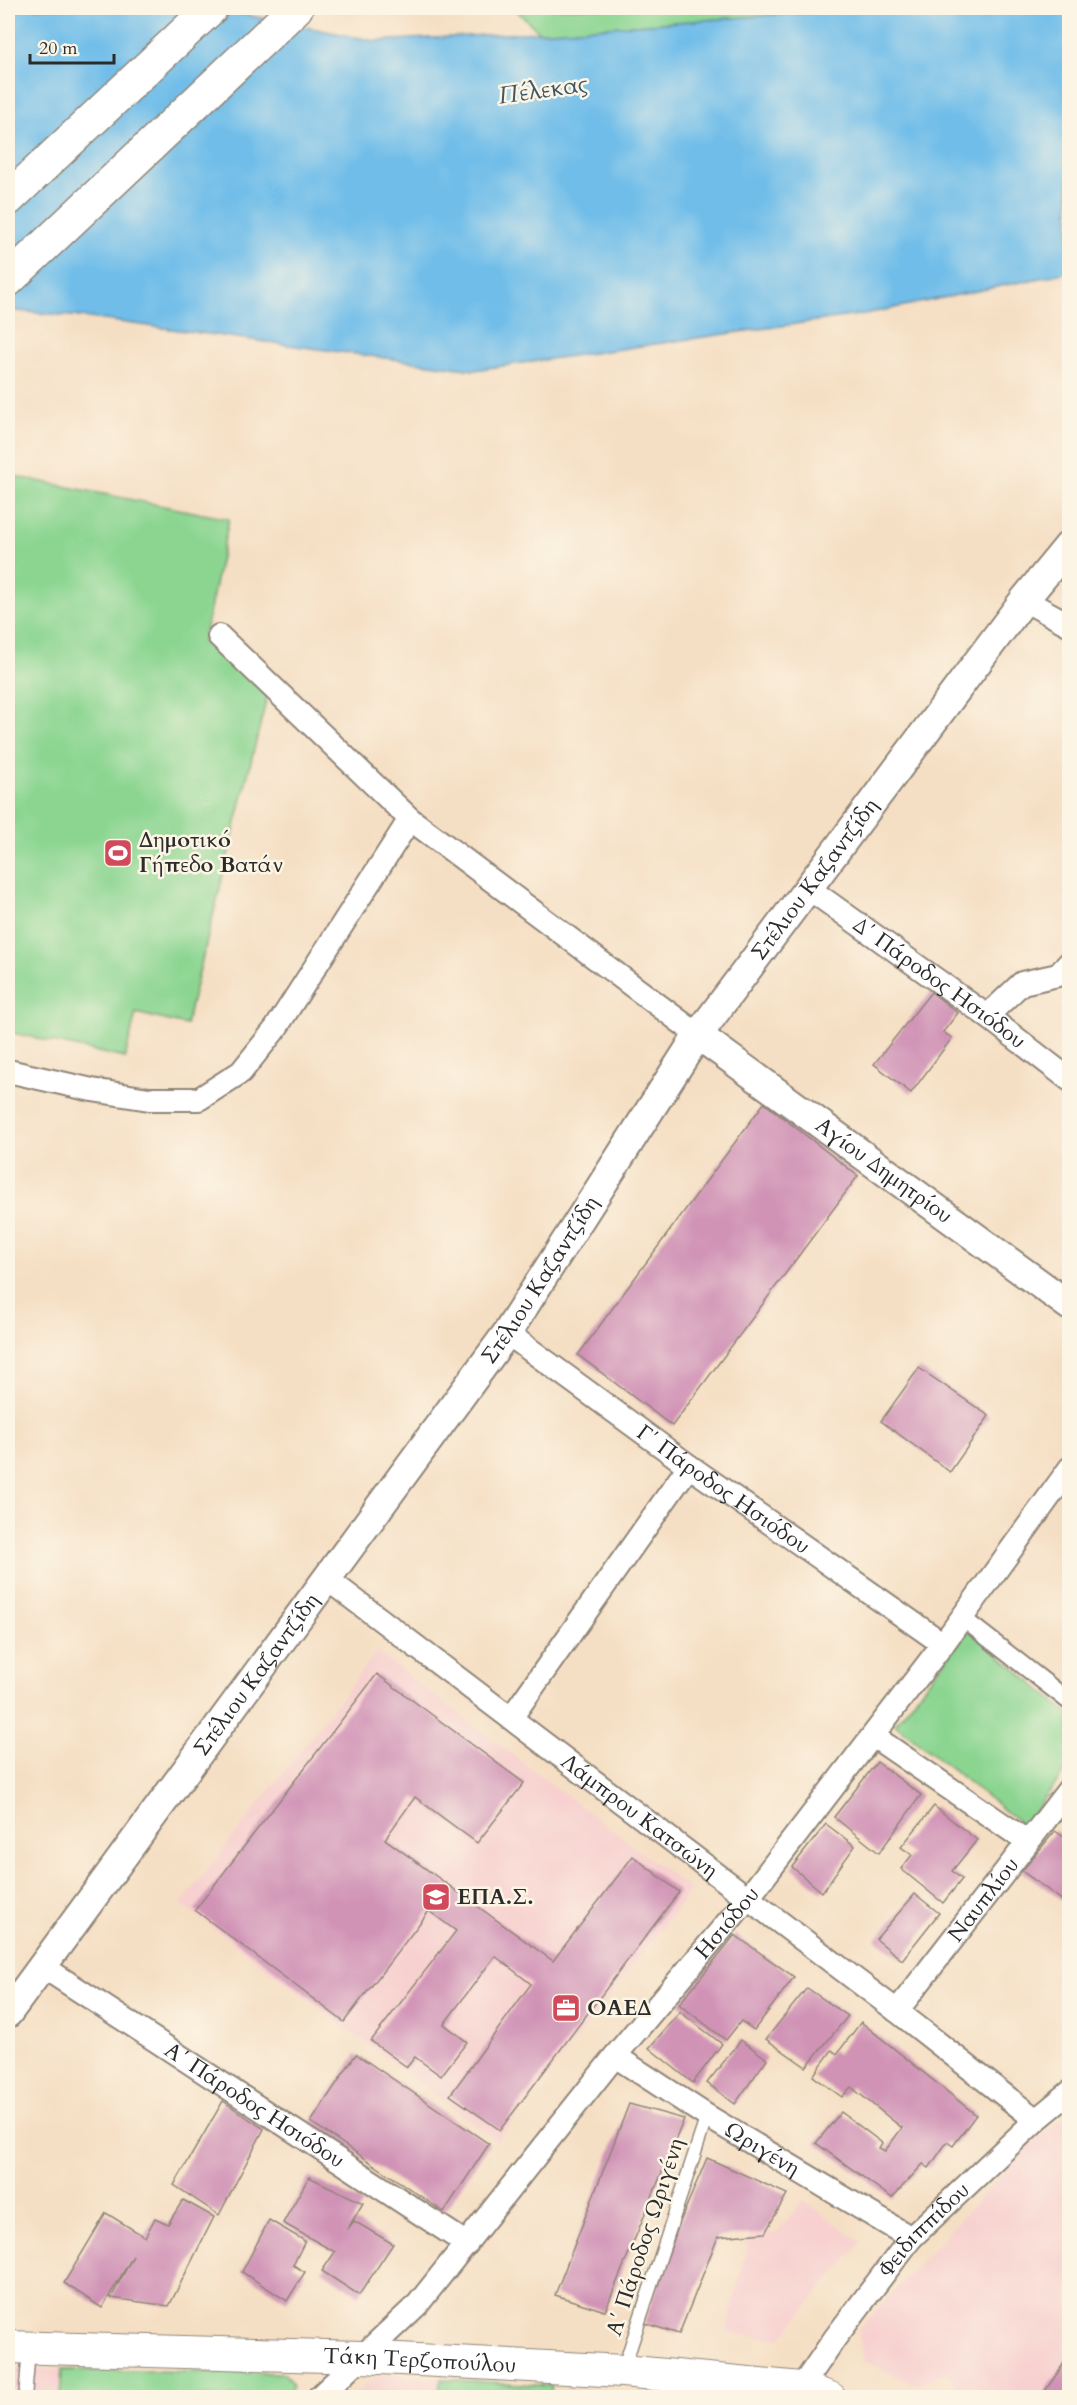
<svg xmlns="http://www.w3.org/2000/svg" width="1077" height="2405" font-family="Cardo,serif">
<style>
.built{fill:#f7d0cf}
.green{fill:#8bd591;stroke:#5b805e;stroke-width:1.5}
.water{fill:#6fbde9;stroke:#4d748a;stroke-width:1.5}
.building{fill:#d093b6}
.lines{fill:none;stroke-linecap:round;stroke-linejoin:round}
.service-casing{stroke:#908578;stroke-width:15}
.pedestrian-casing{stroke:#908578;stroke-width:20}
.minor-casing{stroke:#908578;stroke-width:26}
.tertiary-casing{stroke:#908578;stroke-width:32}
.secondary-casing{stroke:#908578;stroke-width:34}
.primary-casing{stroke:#908578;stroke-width:36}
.service{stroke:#fff;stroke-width:12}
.pedestrian{stroke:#fff;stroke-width:16}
.minor{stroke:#fff;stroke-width:22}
.tertiary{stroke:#fff;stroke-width:28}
.secondary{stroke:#fff;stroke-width:32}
.primary{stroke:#fff;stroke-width:33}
.labels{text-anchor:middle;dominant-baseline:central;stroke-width:5;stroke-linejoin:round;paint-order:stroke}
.poi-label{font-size:22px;font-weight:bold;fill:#2b2b2b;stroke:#fcf5e5;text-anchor:start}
.street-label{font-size:22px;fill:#2b2b2b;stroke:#fcf5e5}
.water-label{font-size:24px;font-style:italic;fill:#3f5764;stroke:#fcf5e5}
</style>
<rect width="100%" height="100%" fill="#fcf5e5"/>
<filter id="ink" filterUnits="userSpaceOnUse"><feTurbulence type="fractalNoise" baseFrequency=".0167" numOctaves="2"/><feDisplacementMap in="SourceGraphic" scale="12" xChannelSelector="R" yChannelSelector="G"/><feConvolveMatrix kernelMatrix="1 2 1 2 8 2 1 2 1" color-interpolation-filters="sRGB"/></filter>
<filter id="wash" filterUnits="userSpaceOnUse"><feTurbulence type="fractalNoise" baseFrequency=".008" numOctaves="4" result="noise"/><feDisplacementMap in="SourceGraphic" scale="24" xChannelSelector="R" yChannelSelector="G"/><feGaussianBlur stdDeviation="1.35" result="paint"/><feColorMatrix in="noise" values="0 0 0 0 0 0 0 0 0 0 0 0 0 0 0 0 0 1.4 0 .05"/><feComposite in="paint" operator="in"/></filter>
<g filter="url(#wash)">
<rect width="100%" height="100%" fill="#f5dfc4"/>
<g class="built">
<path d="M377 1652 691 1890 497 2141 181 1904Z"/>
<path d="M1069 2113V2397H970L945 2374 915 2384 863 2361 858 2330 1027 2147Z"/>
<path d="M803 2200 861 2242 780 2339 726 2333 750 2233H777Z"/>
<path d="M8 2369 62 2370 60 2397 8 2398Z"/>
<path d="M377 2375 441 2379 438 2397 352 2398Z"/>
</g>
<g class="green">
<path d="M514 8H824L815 12 539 32Z"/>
<path d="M8 475 229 519 203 642 224 647 268 693 186 1025 136 1013 125 1058 8 1032Z"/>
<path d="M969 1630 1069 1714V1766L1024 1826 895 1724Z"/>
<path d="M62 2370 284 2373 293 2385 287 2397H60Z"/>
<path d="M441 2379 552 2386 550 2397H438Z"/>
</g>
<path class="water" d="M8 8H212L375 41 539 32 815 12 846 8H1069V272L865 314 474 370 82 317 8 310Z"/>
<g id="blocks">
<g class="building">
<path d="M931 992 958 1013 943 1032 952 1038 911 1093 874 1064Z"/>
<path d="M764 1103 858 1176 672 1426 578 1355Z"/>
<path d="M919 1368 989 1416 950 1472 881 1421Z"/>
<path d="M377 1674 524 1783 477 1843 415 1797 385 1839 553 1961 633 1856 679 1892 500 2130 450 2095 531 1984 495 1956 444 2024 467 2042 441 2076 415 2057 407 2067 371 2041 456 1931 429 1911 344 2022 195 1910Z"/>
<path d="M877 1762 921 1795 879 1853 834 1817Z"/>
<path d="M934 1806 977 1840 952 1871 962 1879 943 1903 901 1869 912 1855 901 1847Z"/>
<path d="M826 1824 855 1846 822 1892 792 1867Z"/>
<path d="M1055 1831 1070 1841V1906L1022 1871Z"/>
<path d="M915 1894 939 1913 902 1960 876 1939Z"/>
<path d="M735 1935 794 1977 754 2030 741 2021 726 2040 679 2004Z"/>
<path d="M807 1988 848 2016 806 2067 766 2039Z"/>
<path d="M680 2012 722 2044 693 2083 649 2048Z"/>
<path d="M861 2022 976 2115 953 2146 947 2142 929 2168 923 2164 892 2198 816 2143 841 2112 882 2143 879 2148 885 2151 902 2128 851 2087 842 2097 813 2076 832 2050 837 2054Z"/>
<path d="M741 2040 767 2059 735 2104 707 2083Z"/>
<path d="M356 2054 489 2144 444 2212 311 2122Z"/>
<path d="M223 2101 264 2129 219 2215 174 2185Z"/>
<path d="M629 2104 684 2119 605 2311 555 2295Z"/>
<path d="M707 2158 787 2194 765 2233 718 2237 679 2334 644 2323 680 2222Z"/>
<path d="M309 2177 363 2203 347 2230 354 2221 393 2244 359 2295 322 2271 335 2252 283 2223Z"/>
<path d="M183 2200 214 2217 169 2306 111 2298 133 2256 102 2308 64 2283 106 2213 145 2237 155 2218 168 2224Z"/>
<path d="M269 2220 305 2241 293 2265 305 2272 287 2301 242 2272Z"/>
<path d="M1070 2355V2398H1040Z"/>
</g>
</g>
</g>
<g filter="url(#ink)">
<use href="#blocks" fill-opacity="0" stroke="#908578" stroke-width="1.5"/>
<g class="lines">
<g class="service-casing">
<g id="service">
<path d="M623 2370 707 2116"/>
<path d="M25 2398 29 2349"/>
</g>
</g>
<g class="pedestrian-casing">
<path id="pedestrian" d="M961 1617 1070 1702"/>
</g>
<g class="minor-casing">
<g id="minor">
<path d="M1024 600 1070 625"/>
<path d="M219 636 410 819 698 1035"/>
<path id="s1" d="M808 888 987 1016 1070 1080"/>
<path d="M987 1016 1022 983 1058 975 1070 962"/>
<path d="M8 1071 92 1090 149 1099H199L241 1072 276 1028 410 819"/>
<path id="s2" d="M507 1333 689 1466 943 1644"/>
<path id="s3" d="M327 1579 897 2011 1036 2120"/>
<path d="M511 1718 689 1466"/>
<path d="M873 1736 1028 1842"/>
<path id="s4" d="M42 1966 467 2244"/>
<path id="s5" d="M897 2011 1070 1788"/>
<path id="s6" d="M615 2056 707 2116 911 2238"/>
<path id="s7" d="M801 2388 835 2338 911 2238 1036 2120 1070 2092"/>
<path id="s8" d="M318 2398 418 2304 615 2056 748 1898 943 1644 1070 1468"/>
</g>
</g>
<g class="tertiary-casing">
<g id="tertiary">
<path id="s9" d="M698 1035 1070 1306"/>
<path id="s10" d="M8 2013 507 1333 698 1035 1024 600 1070 544"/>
</g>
</g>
<g class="secondary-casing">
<g id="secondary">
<path id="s11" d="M8 2347 362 2357 623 2371 801 2388 830 2398"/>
</g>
</g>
<g class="primary-casing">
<g id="primary">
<path d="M8 199 211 8"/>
<path d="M8 280 296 8"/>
</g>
</g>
<use href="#service" class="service"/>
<use href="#pedestrian" class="pedestrian"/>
<use href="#minor" class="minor"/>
<use href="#tertiary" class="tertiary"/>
<use href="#secondary" class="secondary"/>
<use href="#primary" class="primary"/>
</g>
</g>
<defs>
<g id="stadium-square" transform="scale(1.5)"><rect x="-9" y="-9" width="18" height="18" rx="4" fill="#d1495b" stroke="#fcf5e5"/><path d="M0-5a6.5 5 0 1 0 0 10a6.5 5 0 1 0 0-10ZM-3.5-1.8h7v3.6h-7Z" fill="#fff"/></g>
<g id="school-square" transform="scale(1.5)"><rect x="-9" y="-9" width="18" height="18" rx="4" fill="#d1495b" stroke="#fcf5e5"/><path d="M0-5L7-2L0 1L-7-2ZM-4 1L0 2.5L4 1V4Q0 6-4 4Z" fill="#fff"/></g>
<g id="office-square" transform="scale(1.5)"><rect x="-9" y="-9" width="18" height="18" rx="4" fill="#d1495b" stroke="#fcf5e5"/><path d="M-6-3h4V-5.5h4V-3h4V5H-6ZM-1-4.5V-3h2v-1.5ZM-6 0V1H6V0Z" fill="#fff"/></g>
</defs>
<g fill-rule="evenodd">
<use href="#stadium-square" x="118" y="853"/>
<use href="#school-square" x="436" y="1897"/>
<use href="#office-square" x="566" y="2008"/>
</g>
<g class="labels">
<g class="poi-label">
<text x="139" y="840">Δημοτικό<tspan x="139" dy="25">Γήπεδο Βατάν</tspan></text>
<text x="457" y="1897">ΕΠΑ.Σ.</text>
<text x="587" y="2008">ΟΑΕΔ</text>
</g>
<g class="street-label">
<text stroke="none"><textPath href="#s10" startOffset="1392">Στέλιου Καζαντζίδη</textPath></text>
<text stroke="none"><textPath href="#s1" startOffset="162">Δ΄ Πάροδος Ησιόδου</textPath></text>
<text stroke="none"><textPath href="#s9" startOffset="230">Αγίου Δημητρίου</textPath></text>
<text stroke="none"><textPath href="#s10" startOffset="906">Στέλιου Καζαντζίδη</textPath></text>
<text stroke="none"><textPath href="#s2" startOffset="267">Γ΄ Πάροδος Ησιόδου</textPath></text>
<text stroke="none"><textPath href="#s10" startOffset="420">Στέλιου Καζαντζίδη</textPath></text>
<text stroke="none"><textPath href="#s3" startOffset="392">Λάμπρου Κατσώνη</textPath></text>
<text stroke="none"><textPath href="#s5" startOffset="141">Ναυπλίου</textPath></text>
<text stroke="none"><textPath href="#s8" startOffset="628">Ησιόδου</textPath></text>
<text stroke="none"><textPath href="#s4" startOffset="254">Α΄ Πάροδος Ησιόδου</textPath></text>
<text stroke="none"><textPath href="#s6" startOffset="174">Ωριγένη</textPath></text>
<text stroke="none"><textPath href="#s7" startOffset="201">Φειδιππίδου</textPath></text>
<text transform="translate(645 2237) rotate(-72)">Α΄ Πάροδος Ωριγένη</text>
<text stroke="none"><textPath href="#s11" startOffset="412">Τάκη Τερζοπούλου</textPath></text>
</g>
<g class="water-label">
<text transform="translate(543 90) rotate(-8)">Πέλεκας</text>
</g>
</g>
<rect width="1077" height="2405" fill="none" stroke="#fcf5e5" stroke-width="30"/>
<path d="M30 54v9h84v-9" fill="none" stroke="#2b2b2b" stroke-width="3"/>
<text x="39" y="54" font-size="18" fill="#2b2b2b" stroke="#fcf5e5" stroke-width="4.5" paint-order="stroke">20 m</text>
</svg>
